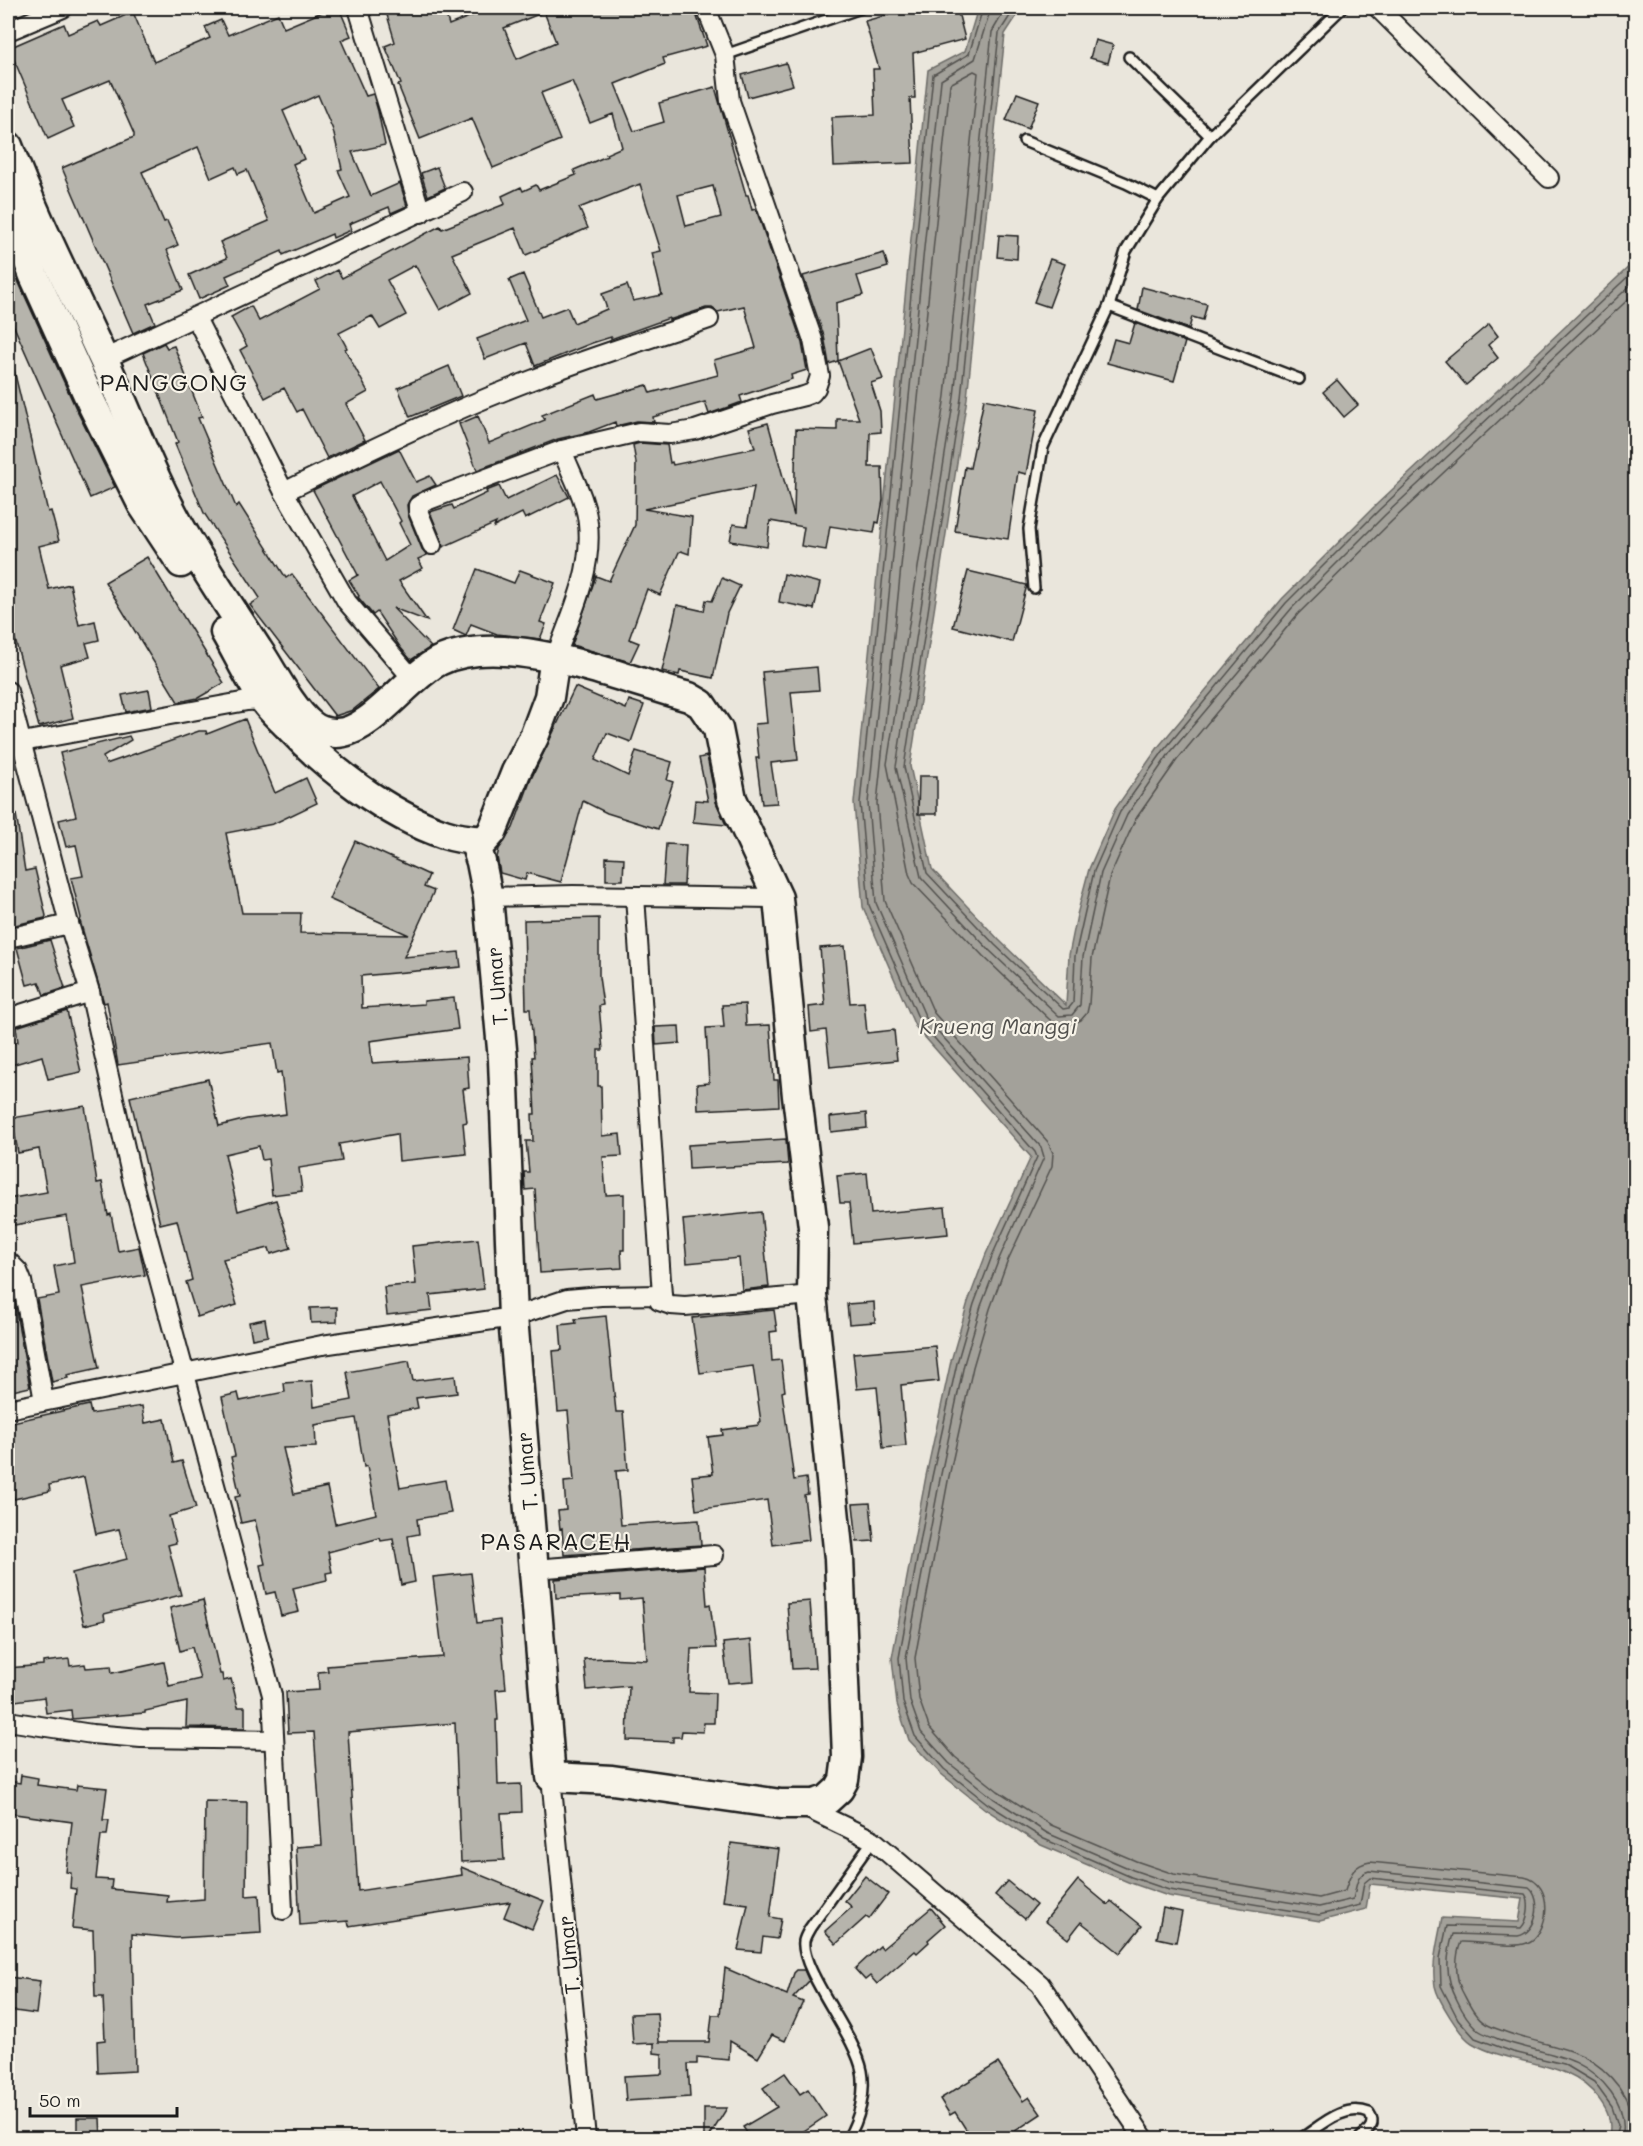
<svg xmlns="http://www.w3.org/2000/svg" width="1643" height="2146" font-family="Mali,sans-serif">
<style>
.water{fill:#a3a19a;stroke:#6d6c68;stroke-width:1.5}
.lines{fill:none;stroke-linecap:round;stroke-linejoin:round}
.shore{stroke:#52514e;stroke-width:1.5}
.building{fill:#b6b4ac;stroke:#1c1c1c;stroke-width:1.5;fill-rule:evenodd}
.lane-casing{stroke:#1c1c1c;stroke-width:14}
.street-casing{stroke:#1c1c1c;stroke-width:22}
.primary-casing{stroke:#1c1c1c;stroke-width:33}
.lane{stroke:#f7f3e8;stroke-width:9}
.street{stroke:#f7f3e8;stroke-width:18}
.primary{stroke:#f7f3e8;stroke-width:28}
.labels{text-anchor:middle;dominant-baseline:central;stroke-width:4.5;stroke-linejoin:round;paint-order:stroke}
.street-label{font-size:21px;fill:#1c1c1c;stroke:#f7f3e8}
.water-label{font-size:22px;font-style:italic;fill:#52514e;stroke:#f7f3e8}
.quarter-label{font-size:24px;letter-spacing:1.5px;fill:#1c1c1c;stroke:#f7f3e8}
</style>
<rect width="100%" height="100%" fill="#eae6dc"/>
<filter id="ink" filterUnits="userSpaceOnUse"><feTurbulence type="fractalNoise" baseFrequency=".0167" numOctaves="2"/><feDisplacementMap in="SourceGraphic" scale="12" xChannelSelector="R" yChannelSelector="G"/><feConvolveMatrix kernelMatrix="1 2 1 2 8 2 1 2 1" color-interpolation-filters="sRGB"/></filter>
<g filter="url(#ink)">
<path class="water" d="M978 8H1022L1005 34 967 398 910 766 932 869 999 940 1066 1005 1069 955 1077 915 1089 869 1115 809 1159 746 1282 599 1376 505 1635 261V2138H1606L1609 2136C1612 2121 1608 2111 1599 2099 1569 2058 1513 2067 1472 2043 1460 2036 1438 2000 1435 1986 1431 1964 1438 1941 1442 1918L1519 1922 1523 1899 1370 1884 1366 1909 1320 1921 1168 1896 1128 1882 1041 1845 985 1809 940 1773 909 1740 897 1704 892 1658 926 1476 951 1361 968 1302 986 1254 1031 1157 915 1026 863 907 854 803 928 70 965 51Z"/>
<g class="lines">
<g class="shore">
<path d="M983 8 969 54 933 75 860 803 869 905 920 1022 1035 1152 1037 1157 992 1256 974 1304 957 1363 932 1477 899 1658 903 1702 915 1736 944 1769 988 1804 1044 1839 1131 1877 1169 1890 1319 1915 1360 1905 1364 1883 1370 1878 1525 1894C1531 1902 1528 1921 1521 1928L1447 1926 1440 1958 1441 1986 1458 2019 1475 2038 1513 2052 1564 2064 1594 2082 1612 2107 1618 2125 1615 2138"/>
<path d="M991 8 975 59 941 80 868 803 876 903 926 1018 1041 1147 1044 1157 999 1259 981 1306 964 1364 940 1479 906 1658 910 1701 921 1732 949 1763 993 1798 1047 1833 1133 1870 1171 1883 1319 1907 1353 1899C1357 1887 1355 1875 1369 1871L1529 1888C1543 1899 1537 1933 1518 1936L1453 1934C1446 1958 1445 1977 1457 2000 1462 2011 1468 2021 1478 2030 1483 2034 1492 2036 1498 2039 1541 2055 1581 2051 1611 2092 1622 2107 1626 2121 1622 2138"/>
<path d="M1006 8 992 32 954 397 896 767 921 877 989 950 1059 1016 1072 1015 1080 1005 1083 957 1101 873 1127 815 1169 754 1292 608 1385 515 1636 280"/>
<path d="M1015 8 999 33 961 398 904 767 927 873 995 945 1063 1009 1069 1008 1073 1003 1075 956 1094 871 1120 812 1164 750 1286 603 1380 509 1636 269"/>
<path d="M1632 2138C1636 2119 1630 2103 1619 2087 1586 2043 1549 2049 1503 2031 1497 2029 1491 2027 1486 2024 1474 2017 1468 2002 1462 1991 1455 1977 1455 1957 1461 1942 1479 1941 1512 1949 1527 1943 1549 1935 1556 1883 1524 1877L1370 1862C1352 1865 1350 1876 1345 1891L1319 1898 1174 1874 1136 1861 1051 1825 998 1791 955 1757 929 1727 919 1699 915 1658 948 1481 973 1367 990 1309 1007 1262 1052 1166 1053 1153 1048 1142 934 1013 885 901 877 803 950 84 974 71 978 73 945 396 887 764 909 874 913 883 983 956 1049 1019 1058 1025H1070L1081 1020 1087 1013 1089 1004 1092 958 1110 876 1135 820 1177 760 1298 614 1392 521 1636 292"/>
</g>
</g>
<g class="building">
<path d="M320 8H339L351 36 341 40 366 96 373 94 378 111 385 145 352 152 371 196 400 183 407 206 391 213 389 207 349 224 351 230 333 238 332 234 283 255 282 251 226 276 230 285 199 299 189 275 227 258 220 242 269 221 247 170 238 174 235 167 211 178 198 147 142 172 164 222 167 221 178 245 167 250 183 290 147 304 155 323 133 333 62 168 134 137V134L110 80 62 100 74 127 48 139 9 48 64 24 68 34 98 21 101 26 133 12 154 62 210 38 205 27 221 20 228 35 278 14 284 28 322 12ZM318 95 333 130 342 169 338 170 350 197 314 213 293 164 304 159 283 111Z"/>
<path d="M385 8H444L449 25 491 8H694L707 46 663 58 665 64 615 84 634 131 664 122 659 103 715 87 746 195H748L752 210 756 209 802 343 807 370 791 375 792 379 740 396 742 402 709 414 705 402 653 417 654 422 637 421 616 426 615 422 589 432 558 439 477 470 459 424 478 416 489 443 545 420 542 415 595 394 597 399 647 385 650 393 718 375 714 360 756 348 744 306 718 312 712 308H706L669 320V318L611 339V337L592 343 535 366 526 343 485 359 477 339 526 320 509 280 523 274 541 317 567 307 574 323 607 309 602 294 627 285 633 301 662 295 652 253 661 251 640 184 579 208 588 228 526 255 515 228 452 254 472 293 440 310 415 265 387 280 406 315 380 329 372 316 339 333 347 348 345 349 368 392 346 404 365 440 327 458 302 409 297 412 284 388 265 398 240 350 247 346 231 317 251 306 259 321 320 289 316 281 337 270 342 278 440 226 442 229 505 204 502 196 521 187 523 191 536 185 539 190 576 175 574 170 607 156 606 154 622 147 613 114 590 123 572 81 541 93 560 140 493 168 472 118 420 139 398 85 401 84 385 46 395 42ZM544 12 556 42 517 59 504 28ZM713 186 721 217 686 226 678 195Z"/>
<path d="M912 8H957L965 39 913 53 915 98H910L913 163 834 166 832 117 875 115 873 69H879L865 21Z"/>
<path d="M1095 40 1113 45 1108 63 1090 58Z"/>
<path d="M786 63 793 85 748 97 742 75Z"/>
<path d="M1017 93 1039 101 1028 129 1006 120Z"/>
<path d="M437 167 445 188 428 196 421 173Z"/>
<path d="M999 235 1018 236 1017 259 997 257Z"/>
<path d="M8 252 19 283 78 413 115 487 90 498 8 313Z"/>
<path d="M884 253 888 267 857 276 863 295 836 303 838 361 871 348 883 379 871 383 880 411 881 432 870 433 869 467H882L883 500 879 523 876 522 874 533 830 526 826 550 801 546 804 527 770 521 767 547 730 541 733 524 747 526 754 487 644 509 692 517 689 554 681 551 679 552 660 595 647 589 629 639 639 643 630 662 572 645 596 576 609 581 635 525 636 463 633 445 640 443 667 445 670 463 672 462 673 465 755 448 749 428 768 423 794 516 796 429 837 430V419H859L838 361 829 364 824 336 803 276Z"/>
<path d="M1050 259 1065 264 1049 307 1034 302Z"/>
<path d="M1142 287 1207 304 1203 320 1192 317 1189 329 1138 310Z"/>
<path d="M1135 323 1185 342 1174 381 1107 363 1114 339 1129 343Z"/>
<path d="M1489 324 1498 336 1488 345 1498 358 1466 385 1445 361Z"/>
<path d="M164 343 167 348 174 346 202 417 198 418 236 507 239 504 286 578 292 574 379 689 353 710 335 716 250 605 260 598 204 513 175 444 178 442 143 353Z"/>
<path d="M449 366 461 396 410 417 398 388Z"/>
<path d="M14 370 48 512 51 511 59 541 39 546 49 589 70 584 79 625 95 621 99 640 86 643 90 657 60 665 73 718 39 727 10 621H8V371Z"/>
<path d="M1337 380 1358 405 1344 417 1323 392Z"/>
<path d="M984 399 1038 410 1026 474 1018 472 1008 539 955 531 965 467 970 468Z"/>
<path d="M399 449 416 482 430 476 436 485 412 496 407 505 408 515 422 549 427 555 418 559 423 568 399 581 427 621 393 608 431 647 411 660 400 647 377 612 373 615 358 597 359 596 349 580 358 575 313 490ZM380 481 401 521 399 523 410 545 385 561 352 496Z"/>
<path d="M557 475 569 497 525 519 522 513 494 527 496 523 443 547 442 541 430 512 452 505 454 509 487 493 486 491 499 486 506 500Z"/>
<path d="M147 557 224 683 198 698 178 702 105 582Z"/>
<path d="M477 569 514 583 520 570 555 583 540 622 546 624 540 639 497 634 471 624 466 636 453 630Z"/>
<path d="M968 571 1027 585 1012 642 953 627Z"/>
<path d="M784 574 820 583 814 609 779 602Z"/>
<path d="M722 578 740 586 727 613 713 678 680 671 679 675 662 671 677 605 704 611 706 600 712 601Z"/>
<path d="M817 667 819 690 791 692 798 760 771 763 777 803 762 804 756 758H759L755 724 767 723 762 672Z"/>
<path d="M575 687 626 709 629 700 644 705 631 742 607 733 595 760 628 776 636 751 672 762 667 780 673 782 658 829 607 813 583 801 561 882 527 873 525 880 500 873 497 857 499 849 513 828 531 779Z"/>
<path d="M149 690 152 707 126 712 122 695Z"/>
<path d="M245 719 275 793 306 778 317 803 273 824 226 833 242 913H301L300 933 409 935 329 899 355 841 429 875 424 887 434 891 404 957 459 952 461 967 361 976 362 1008 424 1004V1001L454 998 458 1029 370 1041 372 1063 467 1057 469 1088 463 1089 467 1122 463 1123 466 1154 399 1161 397 1134 339 1144 342 1161 299 1168 302 1191 272 1195 268 1159 262 1160 259 1146 225 1154 238 1211 276 1200 291 1248 271 1254 269 1248 223 1259 237 1305 197 1317 186 1282 192 1280 177 1220 160 1224 130 1097 208 1079 219 1126 247 1119 286 1114 281 1072 277 1073 272 1043 118 1065 107 1002 104 1003 80 921 81 918 71 878 83 876 76 845 66 847 59 820 76 816 60 753 129 736 131 740 103 757 106 764 199 731H206L207 734Z"/>
<path d="M707 756 716 802 726 825 693 822 695 800 708 801 699 758Z"/>
<path d="M919 776H937V814H918Z"/>
<path d="M16 814 25 871 35 869 46 916 45 918 11 926 8 925V815Z"/>
<path d="M666 844 686 845 684 885H663Z"/>
<path d="M606 857 624 858 623 880H606Z"/>
<path d="M599 918V977L603 1005 599 1006 603 1050H598V1086H601L602 1136 620 1134 622 1156 603 1157 606 1195 624 1194V1250H621L622 1268 540 1273 535 1189 525 1190 524 1172H529L526 1141H533L532 1114H535L532 1057H534L530 1009H526L524 920Z"/>
<path d="M50 940 65 988 44 995 39 982 27 985 17 948Z"/>
<path d="M845 946 850 1003 864 1002 867 1033 894 1030 897 1060 830 1067 826 1030 811 1032 809 1007 825 1005 820 948Z"/>
<path d="M745 1004 746 1026 770 1025 774 1080H778L779 1106 698 1110 697 1084 709 1083 706 1028 724 1027 722 1005Z"/>
<path d="M67 1011 81 1072 48 1079 42 1056 8 1066V1045L18 1042 16 1027Z"/>
<path d="M679 1026 680 1043 656 1045 655 1027Z"/>
<path d="M85 1106 97 1183 102 1182 108 1215 111 1214 118 1251 139 1247 145 1275 82 1287 99 1368 67 1375 68 1378 52 1382 37 1299 59 1295 54 1266 74 1262 67 1216 8 1226V1199L47 1192 39 1149 18 1153 12 1118Z"/>
<path d="M866 1113 867 1128 831 1132 830 1117Z"/>
<path d="M786 1139 788 1164 689 1169 688 1145Z"/>
<path d="M867 1173 871 1214 945 1207 948 1234 853 1243 849 1203H840L837 1176Z"/>
<path d="M761 1212 769 1287 742 1290 739 1258 687 1263 683 1220Z"/>
<path d="M478 1239 484 1289 430 1295 432 1310 387 1315 384 1287 416 1284 412 1246Z"/>
<path d="M14 1302 30 1387 8 1392V1304Z"/>
<path d="M874 1302 875 1322 849 1324 847 1304Z"/>
<path d="M337 1307V1322L311 1323 310 1308Z"/>
<path d="M774 1310 777 1331 770 1332 772 1361 781 1360 785 1391 782 1392 794 1480 806 1478 808 1494 804 1495 809 1540 773 1545 767 1500 696 1510 692 1476 713 1474 708 1437 723 1435 722 1430 759 1425V1422H761L753 1366 700 1373 692 1318Z"/>
<path d="M606 1316 616 1412H623L628 1470 616 1471 621 1525 699 1520 701 1545 564 1555 562 1528 560 1529 558 1511 566 1510 564 1482 574 1481 568 1411 558 1412 553 1351 562 1350 560 1325 576 1323 575 1319Z"/>
<path d="M265 1319 268 1336 252 1339 249 1322Z"/>
<path d="M935 1346 939 1381 901 1385 906 1446 883 1448 877 1387 857 1389 853 1353Z"/>
<path d="M409 1361 413 1381 455 1376 457 1393 416 1398 418 1408 387 1414 400 1488 445 1480 451 1513 417 1519 419 1534 408 1536 415 1582 401 1585 393 1539 381 1541 380 1538 328 1552 332 1572 326 1573 327 1580 293 1588 299 1612 281 1616 275 1592 266 1594 260 1565 265 1564 255 1520 241 1523 235 1497 240 1496 231 1457 235 1456 222 1397 238 1393 240 1401 285 1392 284 1383 312 1381 314 1407 352 1400 347 1372ZM356 1418 364 1467 367 1466 376 1514 335 1524 327 1487 294 1494 283 1448 316 1447 315 1425Z"/>
<path d="M89 1405 91 1414 142 1406 145 1423 165 1419 174 1463 182 1461 196 1508 169 1516 176 1543 168 1545 181 1595 104 1614 105 1620 84 1625 72 1573 127 1559 119 1529 96 1534 84 1477 49 1485 50 1491 14 1499 8 1471V1423Z"/>
<path d="M870 1503 874 1541 857 1542 853 1504Z"/>
<path d="M704 1567 707 1605 710 1604 716 1648 691 1649 689 1692 715 1693 714 1723H704L703 1732 682 1731 681 1737H673V1742L627 1740 629 1686 587 1690 584 1659 607 1658 647 1660 642 1598 620 1600V1595L556 1598 555 1579Z"/>
<path d="M471 1573 477 1623 500 1620 506 1689 496 1690 498 1720H496L498 1785 521 1784 522 1812 501 1813 504 1860 461 1862 455 1723 348 1732 358 1891 462 1875 461 1867 544 1901 532 1929 504 1917 510 1902 349 1926 348 1921 300 1925 296 1847 322 1845 314 1732 288 1733 286 1692 319 1690 318 1672 328 1671 327 1666 443 1657 433 1577Z"/>
<path d="M203 1600 220 1674H222L223 1681 231 1679 238 1707H245V1728L186 1727 187 1702 145 1711V1713L72 1719 71 1710 46 1713 44 1697 8 1702V1668L43 1665V1662L69 1659 70 1666 85 1664 86 1668 111 1666 112 1673 164 1662 169 1686 200 1679 192 1647 180 1651 170 1608Z"/>
<path d="M810 1601 815 1668 792 1669 787 1603Z"/>
<path d="M751 1640 754 1681 728 1683 723 1643Z"/>
<path d="M21 1775 38 1778 37 1785 76 1790 77 1785 107 1788 103 1820H109L107 1835H101L96 1879 112 1880 111 1889 168 1895 167 1902 204 1899 205 1801 247 1802 246 1896 259 1895 261 1933 176 1938 132 1934 135 2071 98 2073 97 2041 105 2040 103 1997H95L93 1930 72 1928 76 1889 70 1888 71 1873 66 1872 72 1822 8 1813V1781L20 1783Z"/>
<path d="M731 1843 779 1849 770 1917 781 1919 777 1939 763 1937 761 1952 738 1950 748 1904 723 1901Z"/>
<path d="M865 1876 888 1894 869 1919 866 1917 836 1944 825 1931 852 1907 845 1901Z"/>
<path d="M1078 1880 1108 1905 1111 1901 1142 1926 1120 1953 1081 1922 1068 1939 1045 1921Z"/>
<path d="M1007 1881 1036 1905 1025 1919 995 1895Z"/>
<path d="M931 1908 945 1925 928 1940 929 1942 917 1953 915 1951 877 1984 870 1976 865 1980 855 1969 880 1946 882 1949Z"/>
<path d="M1163 1908 1182 1912 1176 1942 1157 1938Z"/>
<path d="M725 1968 787 1995 794 1973 797 1970H804L809 1981 793 1998 803 2002 785 2041 772 2035 758 2058 730 2041 729 2060 697 2057V2064H688L690 2097 626 2101 624 2076 662 2074V2054L654 2053V2043L633 2044 631 2014 657 2013 659 2042H709L712 2015H720Z"/>
<path d="M8 1977 40 1981 36 2014 8 2010Z"/>
<path d="M998 2063 1023 2101 1029 2097 1041 2114 1003 2139H972L955 2112 950 2115 940 2099Z"/>
<path d="M785 2073 800 2094 808 2089 826 2116 792 2139H751L743 2127 777 2107 763 2088Z"/>
<path d="M704 2108H727L708 2139H704Z"/>
<path d="M77 2118H100L101 2139H77Z"/>
</g>
<g class="lines">
<g class="lane-casing">
<g id="lane">
<path d="M725 55 861 8"/>
<path d="M1129 57 1210 136"/>
<path d="M1024 141 1126 183 1158 199"/>
<path d="M1109 306 1299 379"/>
<path d="M1034 588 1029 529 1043 447 1109 306 1126 251 1158 199 1210 136 1342 8"/>
<path d="M848 2138C859 2120 866 2093 862 2071 855 2034 800 1970 804 1941 805 1936 808 1932 810 1928L873 1840"/>
<path d="M1302 2138C1322 2125 1344 2103 1369 2113 1377 2124 1368 2131 1360 2138"/>
</g>
</g>
<g class="street-casing">
<g id="street">
<path d="M358 8 421 213"/>
<path d="M1378 8 1549 178"/>
<path d="M8 31 63 8"/>
<path d="M196 318 284 492 347 602 412 678"/>
<path d="M104 359 463 192"/>
<path d="M284 492C367 451 450 411 537 378 593 356 651 338 709 319"/>
<path d="M432 545 418 511V506L426 501 562 450 639 432 670 434 695 430 772 404 804 396 812 393 816 388 820 376 813 340 730 101 725 55 706 8"/>
<path d="M555 658C571 616 593 571 588 524 586 499 571 474 562 450"/>
<path d="M8 691 69 924 90 992 133 1183 272 1695 283 1910"/>
<path d="M22 742 247 701 264 700"/>
<path d="M635 896 662 1295"/>
<path d="M488 897 573 895 778 898"/>
<path d="M8 938 69 924"/>
<path d="M8 1018 90 992"/>
<path d="M8 1261 18 1271 22 1281 44 1401"/>
<path d="M8 1409 322 1345 513 1317 567 1299 601 1296 662 1295 659 1301 671 1305 685 1306 812 1295"/>
<path d="M534 1569 714 1555"/>
<path d="M8 1721 92 1734 141 1738 274 1740"/>
<path d="M551 1777 586 2138"/>
<path d="M802 1806 873 1840 1040 1984 1144 2138"/>
</g>
</g>
<g class="primary-casing">
<g id="primary">
<path d="M8 146C35 218 70 286 102 356 128 411 148 469 178 523 202 566 231 608 258 650 273 672 290 707 310 724 317 730 327 733 335 733 370 734 407 677 439 661 505 629 622 679 689 697L701 704 718 729 732 799 778 898 797 1096 813 1227 812 1295 839 1558 847 1757 844 1780 839 1789 827 1800 814 1804H781L612 1780 551 1777 513 1317 503 1060 488 897 481 862 474 840"/>
<path d="M8 207 34 276 93 406 142 504 181 563"/>
<path d="M225 632C238 654 249 679 264 700 270 709 278 716 286 724 327 768 386 814 444 834 456 838 471 840 484 841L492 832 516 772 534 737 549 697 555 658"/>
</g>
</g>
<use href="#lane" class="lane"/>
<use href="#street" class="street"/>
<use href="#primary" class="primary"/>
</g>
</g>
<g class="labels">
<g class="street-label">
<text transform="translate(496 986) rotate(-95)">T. Umar</text>
<text transform="translate(526 1471) rotate(-95)">T. Umar</text>
<text transform="translate(568 1955) rotate(-96)">T. Umar</text>
</g>
<g class="water-label">
<text x="998" y="1025">Krueng Manggi</text>
</g>
<g class="quarter-label">
<text x="174" y="381">PANGGONG</text>
<text x="556" y="1540">PASARACEH</text>
</g>
</g>
<rect width="1643" height="2146" fill="none" stroke="#f7f3e8" stroke-width="30"/>
<rect x="15" y="15" width="1613" height="2116" fill="none" stroke="#1c1c1c" stroke-width="2" filter="url(#ink)"/>
<path d="M30 2107v9h147v-9" fill="none" stroke="#1c1c1c" stroke-width="3"/>
<text x="39" y="2107" font-size="18" fill="#1c1c1c" stroke="#f7f3e8" stroke-width="4.5" paint-order="stroke">50 m</text>
</svg>
